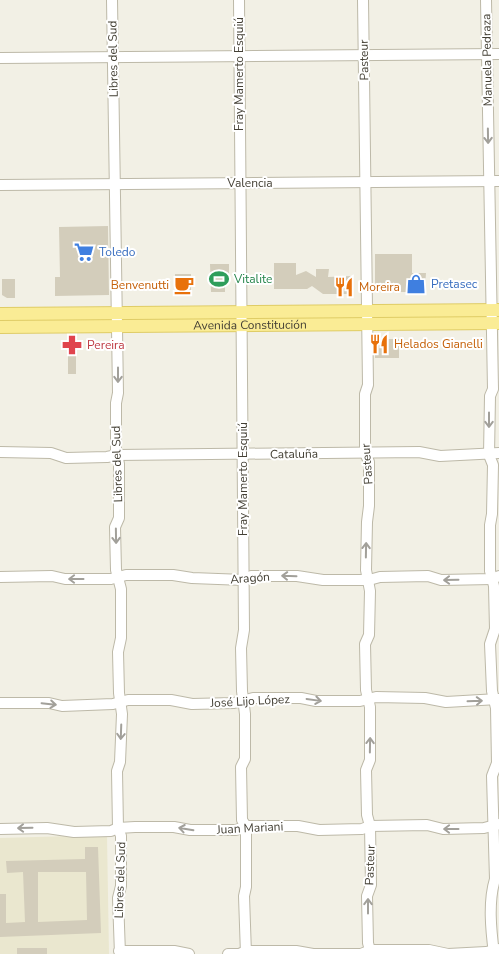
<svg xmlns="http://www.w3.org/2000/svg" width="499" height="954" viewBox="0 0 499 954" font-family="'Nunito Sans',sans-serif">
	<rect width="100%" height="100%" fill="#f2f0e5"/>
	<!-- education -->
	<path fill="#eae7cf" d="M107,835l2,119h-109v-116z"/>
	<!-- building -->
	<g fill="#d3cdbb" fill-rule="evenodd">
		<path d="M108,226l1,69 -54,1v-19h5l-1,-50z"/>
		<path d="M375,254h37v19h14l-1,14h-13v5h-34l-3,-3z"/>
		<path d="M274,263h22v12l10,-4 10,6v-8h13l-1,8 23,-1 1,16 -2,2h-27l-11,-8 -5,3h-33z"/>
		<path d="M210,264h19v10h-4v18h-14z"/>
		<rect x="175" y="274" width="16" height="17"/>
		<path d="M2,279h13v19h-8l-5,-3z"/>
		<rect x="375" y="339" width="24" height="19"/>
		<path d="M76,340v34h-8v-33z"/>
		<path d="M85,847h13l3,86 -101,4v-43h6v29l19,-1 -2,-50 -16,1 -1,-12 79,-2zM38,872h48l1,48 -49,2z"/>
		<rect x="17" y="948" width="30" height="6"/>
	</g>
	<g fill="none" stroke-linecap="round" stroke-linejoin="round">
		<defs>
			<g id="minor">
				<path d="M112,0l6,393 -2,10v46l3,15v54l-4,9 1,43 5,19v49l-3,14 1,41 3,21 -2,48 -3,9 1,57 3,8v50l-3,12 2,56"/>
				<path d="M239,0l5,630 -3,18 1,43 3,23v45l-4,8 1,53 4,6v61l-2,9 2,58"/>
				<path d="M363,0l5,385 -3,9v59l4,9v44l-2,16 -1,48 4,21 -1,44 -4,9 1,46 4,17v53l-4,10 1,45 3,11 1,59 -4,11 1,47 3,11"/>
				<path d="M486,0l7,389 -3,7 -1,59 4,10 -1,49 -2,11v46l4,15 1,43 -5,15 2,47 4,17 1,55 -5,13 3,103c-7,23 -4,51 -1,75"/>
				<path d="M0,58l499,-4"/>
				<path d="M0,185l499,-4"/>
				<path d="M0,452l51,1 15,5 41,-1 10,-2 302,-3 21,4 59,-3"/>
				<path d="M0,577l52,-1 13,3h46l15,-4h47l19,3 52,2 7,-4h46l26,4h46l11,-3 48,-1 13,4 51,-1 7,-3"/>
				<path d="M0,703h49l13,3 51,-2 15,-4h43l21,4 42,-1 19,-5h48l15,3h44l16,-4 49,1 21,4 52,-3"/>
				<path d="M0,829l47,-1 27,4 37,-1 7,-3 17,-1h39l16,3h46l10,-4h52l21,4 43,-1 8,-3 57,-1 16,4 41,-1 15,-4"/>
				<path d="M119,951h55l15,3"/>
				<path d="M228,954h11l7,-3h50l17,3h48l10,-4h58l19,4 38,-2 13,-3"/>
			</g>
			<g id="major">
				<path d="M0,314l499,-4"/>
				<path id="s1" d="M0,327l499,-4"/>
			</g>
		</defs>
		<!-- minor casing -->
		<use href="#minor" stroke="#bdb9a8" stroke-width="12"/>
		<!-- major casing -->
		<use href="#major" stroke="#dfcc66" stroke-width="14"/>
		<!-- minor -->
		<use href="#minor" stroke="#fff" stroke-width="10"/>
		<!-- major -->
		<use href="#major" stroke="#faec95" stroke-width="12"/>
	</g>
	<!-- one-way arrows -->
	<defs><path id="oneway-shaft" d="M-6 0H5M1.5-3L5.5 0L1.5 3" fill="none" stroke-width="1.6" stroke-linecap="round" stroke-linejoin="round" transform="scale(1.25)"/></defs>
	<g stroke="#a2a09a">
		<use href="#oneway-shaft" transform="translate(488 136) rotate(89)"/>
		<use href="#oneway-shaft" transform="translate(118 375) rotate(90)"/>
		<use href="#oneway-shaft" transform="translate(489 420) rotate(90)"/>
		<use href="#oneway-shaft" transform="translate(116 536) rotate(89)"/>
		<use href="#oneway-shaft" transform="translate(366 550) rotate(-89)"/>
		<use href="#oneway-shaft" transform="translate(289 576) rotate(-178)"/>
		<use href="#oneway-shaft" transform="translate(76 579) rotate(-180)"/>
		<use href="#oneway-shaft" transform="translate(451 580) rotate(179)"/>
		<use href="#oneway-shaft" transform="translate(314 700) rotate(8)"/>
		<use href="#oneway-shaft" transform="translate(475 701) rotate(-2)"/>
		<use href="#oneway-shaft" transform="translate(49 704) rotate(6)"/>
		<use href="#oneway-shaft" transform="translate(121 732) rotate(92)"/>
		<use href="#oneway-shaft" transform="translate(370 745) rotate(-89)"/>
		<use href="#oneway-shaft" transform="translate(25 828) rotate(179)"/>
		<use href="#oneway-shaft" transform="translate(186 829) rotate(-171)"/>
		<use href="#oneway-shaft" transform="translate(451 829) rotate(-180)"/>
		<use href="#oneway-shaft" transform="translate(368 906) rotate(-90)"/>
	</g>
	<!-- icons -->
	<defs>
		<symbol id="supermarket-bare" viewBox="-9 -9 18 18"><path d="M-6-5.5h2.5l.6 2H6L4.5 2H-2.5L-4.4-4H-6ZM-1.5 3.2a1.3 1.3 0 1 0 .1 0ZM3 3.2a1.3 1.3 0 1 0 .1 0Z" fill="#3f7fe0" stroke="#fff" stroke-width="2.5" paint-order="stroke"/></symbol>
		<symbol id="stadium-bare" viewBox="-9 -9 18 18"><path d="M0-5a6.5 5 0 1 0 0 10a6.5 5 0 1 0 0-10ZM-3.5-1.8h7v3.6h-7Z" fill="#2e9e5b" stroke="#fff" stroke-width="2.5" paint-order="stroke"/></symbol>
		<symbol id="shop-bare" viewBox="-9 -9 18 18"><path d="M-5-2.5h2.3a2.7 3.5 0 0 1 5.4 0H5L5.5 6h-11ZM-1.5-2.5h3a1.5 2.3 0 0 0-3 0Z" fill="#3f7fe0" stroke="#fff" stroke-width="2.5" paint-order="stroke"/></symbol>
		<symbol id="cafe-bare" viewBox="-9 -9 18 18"><path d="M-5.5-4.5H6V0H3Q3 3.5 0 3.5H-2.5Q-5.5 3.5-5.5 0ZM3-3.2v2h1.7v-2ZM-6 4.5H4V6H-6Z" fill="#e8710a" stroke="#fff" stroke-width="2.5" paint-order="stroke"/></symbol>
		<symbol id="restaurant-bare" viewBox="-9 -9 18 18"><path d="M-5-6h1v4h1v-4h1v4h1v-4h1v5L-1.5 .5V6h-2V.5L-5-1ZM5-6V6H3V1.5H1.5Q1.5-4 5-6Z" fill="#e8710a" stroke="#fff" stroke-width="2.5" paint-order="stroke"/></symbol>
		<symbol id="pharmacy-bare" viewBox="-9 -9 18 18"><path d="M-2-6h4v4h4v4h-4v4h-4v-4h-4v-4h4Z" fill="#e0444e" stroke="#fff" stroke-width="2.5" paint-order="stroke"/></symbol>
	</defs>
	<g fill-rule="evenodd">
		<use href="#supermarket-bare" x="70" y="238" width="28" height="28"/>
		<use href="#stadium-bare" x="205" y="265" width="28" height="28"/>
		<use href="#shop-bare" x="402" y="270" width="28" height="28"/>
		<use href="#cafe-bare" x="170" y="271" width="28" height="28"/>
		<use href="#restaurant-bare" x="330" y="273" width="28" height="28"/>
		<use href="#restaurant-bare" x="365" y="330" width="28" height="28"/>
		<use href="#pharmacy-bare" x="58" y="331" width="28" height="28"/>
	</g>
	<g text-anchor="middle" dominant-baseline="central" stroke-width="4" stroke-linejoin="round" paint-order="stroke">
		<!-- street labels -->
		<g font-size="12" fill="#444035" stroke="#fff">
			<text transform="translate(113 59) rotate(-91)">Libres del Sud</text>
			<text transform="translate(364 60) rotate(-91)">Pasteur</text>
			<text transform="translate(487 60) rotate(-91)">Manuela Pedraza</text>
			<text transform="translate(239 74) rotate(-90)">Fray Mamerto Esquiú</text>
			<text x="250" y="183">Valencia</text>
			<text stroke="none"><textPath href="#s1" startOffset="250">Avenida Constitución</textPath></text>
			<text transform="translate(294 454) rotate(-1)">Cataluña</text>
			<text transform="translate(117 464) rotate(-92)">Libres del Sud</text>
			<text transform="translate(367 464) rotate(-94)">Pasteur</text>
			<text transform="translate(243 479) rotate(-90)">Fray Mamerto Esquiú</text>
			<text transform="translate(250 578) rotate(-4)">Aragón</text>
			<text transform="translate(250 701) rotate(-3)">José Lijo López</text>
			<text transform="translate(250 828) rotate(-3)">Juan Mariani</text>
			<text transform="translate(370 865) rotate(-88)">Pasteur</text>
			<text transform="translate(120 880) rotate(-88)">Libres del Sud</text>
		</g>
		<!-- shop labels -->
		<g font-size="12" fill="#366cbe" stroke="#fff" text-anchor="start">
			<text x="99" y="252">Toledo</text>
			<text x="431" y="284">Pretasec</text>
		</g>
		<!-- leisure labels -->
		<g font-size="12" fill="#27864d" stroke="#fff" text-anchor="start">
			<text x="234" y="279">Vitalite</text>
		</g>
		<!-- food labels -->
		<g font-size="12" fill="#c56008" stroke="#fff" text-anchor="start">
			<text x="169" y="285" text-anchor="end">Benvenutti</text>
			<text x="359" y="287">Moreira</text>
			<text x="394" y="344">Helados Gianelli</text>
		</g>
		<!-- health labels -->
		<g font-size="12" fill="#be3a42" stroke="#fff" text-anchor="start">
			<text x="87" y="345">Pereira</text>
		</g>
	</g>
</svg>
